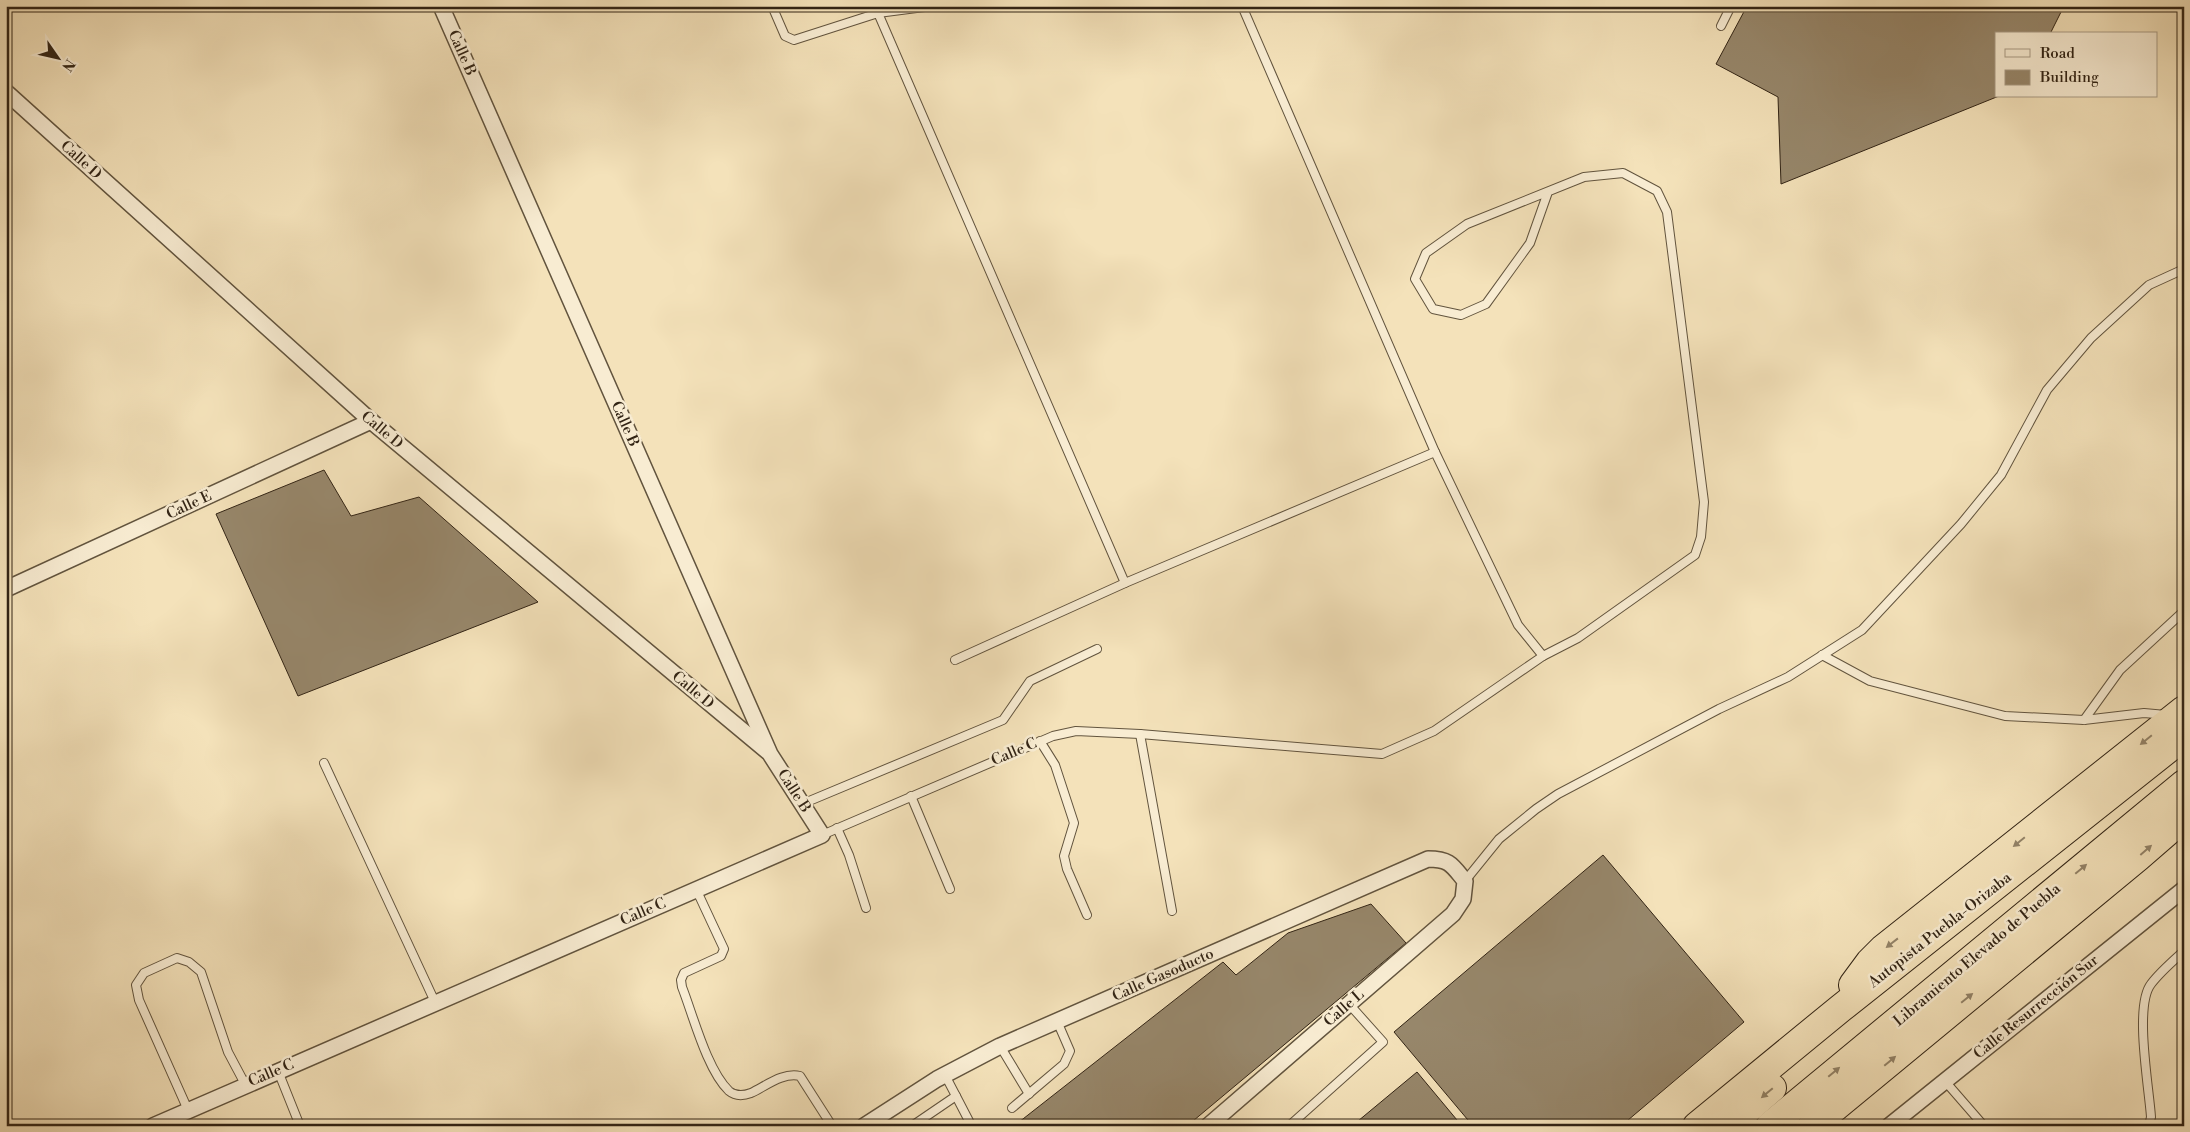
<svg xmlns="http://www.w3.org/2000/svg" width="2190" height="1132" viewBox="0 0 2190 1132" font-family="'Libre Bodoni',serif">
	<rect width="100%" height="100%" fill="#f4e2ba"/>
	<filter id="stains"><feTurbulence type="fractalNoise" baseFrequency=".004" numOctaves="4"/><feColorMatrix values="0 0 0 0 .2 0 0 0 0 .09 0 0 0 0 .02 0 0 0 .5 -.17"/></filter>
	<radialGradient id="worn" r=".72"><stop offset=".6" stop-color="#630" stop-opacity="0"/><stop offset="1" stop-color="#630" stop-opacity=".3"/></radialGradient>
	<!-- building -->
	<g fill="#97876b" stroke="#322415">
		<path d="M1747,6h317l-14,28h-54v62h3l-218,88 -3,-87 -62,-33z"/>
		<path d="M324,470l27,46 68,-19 119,105 -240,94 -82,-182z"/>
		<path d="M1603,855l141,167 -123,104h-148l-79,-94z"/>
		<path d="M1371,904l35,39 -219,183h-173l209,-164 13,13 52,-42z"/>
		<path d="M1417,1072l45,54h-110z"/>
	</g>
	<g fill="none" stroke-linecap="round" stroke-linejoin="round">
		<defs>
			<g id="service">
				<path d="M772,6l13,30 9,4 84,-27 247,570"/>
				<path d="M876,6l2,7 54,-7"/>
				<path d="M1242,6l193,446 83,173 25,31 35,-18 117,-83 6,-18 3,-35 -37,-290 -10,-21 -34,-18 -39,4 -117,47 -41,29 -11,26 18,30 28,6 25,-11 44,-61 18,-51"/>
				<path d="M1721,26l10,-20"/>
				<path d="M1822,655l48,26 135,35 79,4 60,-7 22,2"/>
				<path d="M955,660l170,-77 310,-131"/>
				<path d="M2084,720l36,-50 64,-59"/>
				<path d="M1140,734l32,177"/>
				<path d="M1040,741l15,24 19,58 -10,33 3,13 20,46"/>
				<path d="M324,763l111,239"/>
				<path d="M911,796l39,93"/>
				<path d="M802,804l201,-84 27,-39 67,-32"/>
				<path d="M837,828l12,27 17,53"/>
				<path d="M822,835l231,-99 23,-5 64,3 242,20 52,-23 109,-75"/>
				<path d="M1465,881l34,-42 37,-30 22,-15 161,-85 69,-32 74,-47 99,-106 40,-49 46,-85 44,-52 58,-53 35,-16"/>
				<path d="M696,889l28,60 -3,7 -37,17 -3,7 1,7c11,28 25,83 47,104 6,5 14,5 22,2 15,-7 32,-21 49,-17l32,50"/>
				<path d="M1000,1046l29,48"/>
				<path d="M278,1071l22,55"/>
				<path d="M1944,1080l40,46"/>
				<path d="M956,1096l13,25 -2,5"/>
				<path d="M1012,1108l52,-44 6,-13 -13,-30"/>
				<path d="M188,1110l-49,-110 -3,-15 8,-12 33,-15 12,4 12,10 27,80 17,32"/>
				<path d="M912,1126l44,-30 -11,-21"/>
				<path d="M1289,1126l94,-84 -34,-38"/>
				<path d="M2149,1126l2,-9c-2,-30 -17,-111 0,-133 9,-12 22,-23 33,-33"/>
			</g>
			<g id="minor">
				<path d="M6,92l365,329 396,330"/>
				<path d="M6,589l365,-168"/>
				<path d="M153,1126l669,-291 -52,-81 -329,-748"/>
				<path d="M864,1126l73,-47 63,-33 428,-187c22,0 24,6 37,22l-2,18 -10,15 -245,212"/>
				<path d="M1889,1126l295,-237"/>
			</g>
			<g id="motorway">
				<path d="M1853,985l17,-23 13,-13 301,-239"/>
				<path d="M1697,1126l144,-118 343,-272"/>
				<path d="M1728,1126l44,-38"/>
				<path d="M1770,1126l414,-342"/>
				<path d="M1812,1126l326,-269 46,-40"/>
			</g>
		</defs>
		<!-- service casing -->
		<use href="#service" stroke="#62543e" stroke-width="10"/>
		<!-- minor casing -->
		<use href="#minor" stroke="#62543e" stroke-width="18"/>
		<!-- motorway casing -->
		<use href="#motorway" stroke="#322415" stroke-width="30"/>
		<!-- service -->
		<use href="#service" stroke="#f8ecd2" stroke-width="8"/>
		<!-- minor -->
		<use href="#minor" stroke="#f8ecd2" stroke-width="15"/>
		<!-- motorway -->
		<use href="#motorway" stroke="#f4e2ba" stroke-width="28"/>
	</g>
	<!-- one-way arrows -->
	<defs><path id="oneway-solid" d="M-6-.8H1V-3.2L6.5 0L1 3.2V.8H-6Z" transform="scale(1.25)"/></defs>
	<g fill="#938368">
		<use href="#oneway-solid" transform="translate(2146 740) rotate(141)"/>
		<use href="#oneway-solid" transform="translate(2019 842) rotate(141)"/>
		<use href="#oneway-solid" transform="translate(2146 850) rotate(-41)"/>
		<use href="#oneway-solid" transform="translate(2081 869) rotate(-40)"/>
		<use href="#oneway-solid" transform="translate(1892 943) rotate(142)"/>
		<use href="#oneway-solid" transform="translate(1967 998) rotate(-39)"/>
		<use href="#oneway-solid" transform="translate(1890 1061) rotate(-40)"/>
		<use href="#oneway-solid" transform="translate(1834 1072) rotate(-40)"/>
		<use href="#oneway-solid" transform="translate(1767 1093) rotate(140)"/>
	</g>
	<g text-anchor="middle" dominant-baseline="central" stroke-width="5" stroke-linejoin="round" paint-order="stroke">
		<!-- street labels -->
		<g font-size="15" fill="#322415" stroke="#f8ecd2">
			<text transform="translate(462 53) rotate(66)">Calle B</text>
			<text transform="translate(81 160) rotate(42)">Calle D</text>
			<text transform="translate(625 424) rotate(66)">Calle B</text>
			<text transform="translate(382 430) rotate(40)">Calle D</text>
			<text transform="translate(189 505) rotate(-25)">Calle E</text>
			<text transform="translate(693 690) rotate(40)">Calle D</text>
			<text transform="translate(1014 752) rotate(-23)">Calle C</text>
			<text transform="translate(794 791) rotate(57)">Calle B</text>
			<text transform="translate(643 912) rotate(-23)">Calle C</text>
			<text transform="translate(1940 930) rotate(-38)">Autopista Puebla-Orizaba</text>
			<text transform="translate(1977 955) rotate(-40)">Libramiento Elevado de Puebla</text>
			<text transform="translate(1163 975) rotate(-24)">Calle Gasoducto</text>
			<text transform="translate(2036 1007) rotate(-39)">Calle Resurrección Sur</text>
			<text transform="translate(1344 1008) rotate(-41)">Calle L</text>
			<text transform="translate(271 1073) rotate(-23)">Calle C</text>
		</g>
	</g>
	<!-- margin -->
	<rect width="2190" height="1132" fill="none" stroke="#f4e2ba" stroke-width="25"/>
	<rect x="8" y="8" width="2175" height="1117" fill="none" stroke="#322415" stroke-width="2.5"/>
	<rect x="12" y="12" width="2165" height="1107" fill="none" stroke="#322415"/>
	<!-- legend -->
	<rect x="1995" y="32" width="162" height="65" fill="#f8ecd2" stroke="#a99c86"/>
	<rect x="2005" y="49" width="25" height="8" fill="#f8ecd2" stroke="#a99c86"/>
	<text x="2040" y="58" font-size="15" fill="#322415">Road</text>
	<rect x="2005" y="70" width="25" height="15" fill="#97876b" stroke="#a99c86"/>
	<text x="2040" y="82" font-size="15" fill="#322415">Building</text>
	<!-- north arrow -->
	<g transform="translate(58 58) rotate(124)" stroke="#f8ecd2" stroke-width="4" paint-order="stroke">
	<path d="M0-4L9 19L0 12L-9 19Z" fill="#322415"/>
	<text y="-8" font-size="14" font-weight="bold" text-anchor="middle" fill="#322415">N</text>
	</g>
	<rect width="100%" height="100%" filter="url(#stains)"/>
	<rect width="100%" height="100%" fill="url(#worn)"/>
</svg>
